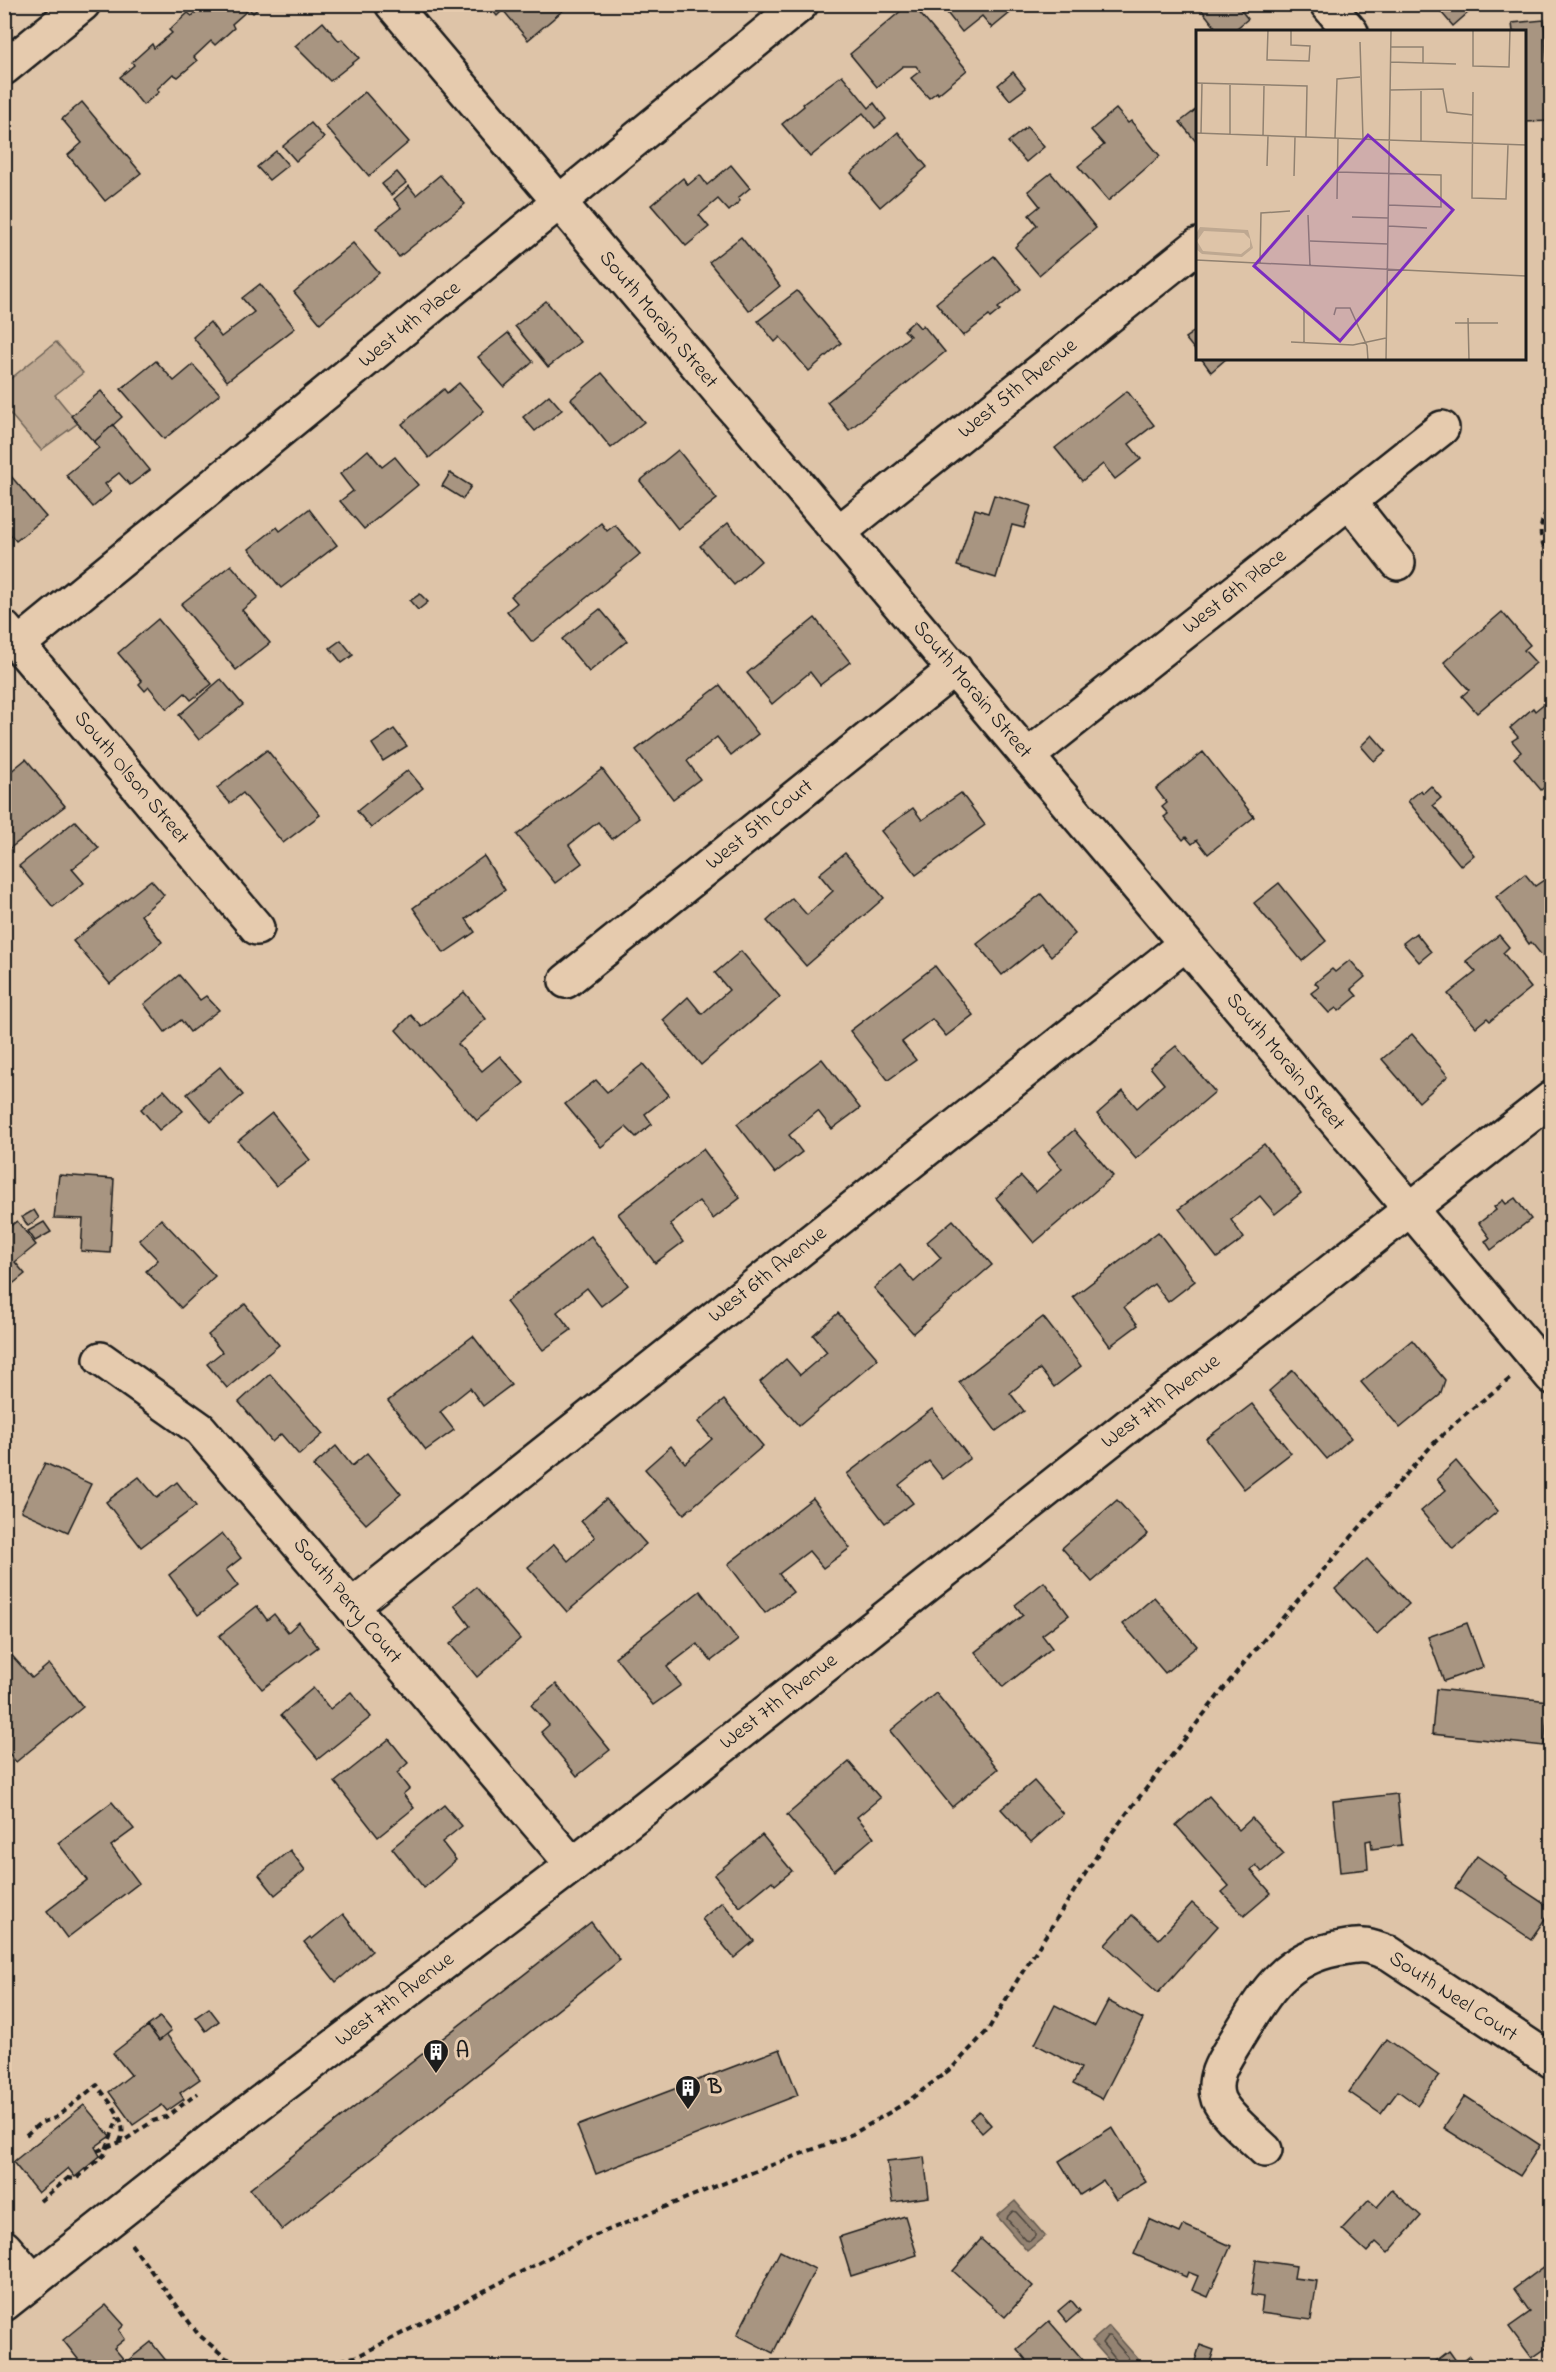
<svg xmlns="http://www.w3.org/2000/svg" width="1556" height="2372" viewBox="0 0 1556 2372" font-family="'Indie Flower',sans-serif">
	<rect width="100%" height="100%" fill="#dec4a8"/>
	<filter id="ink" filterUnits="userSpaceOnUse"><feTurbulence type="fractalNoise" baseFrequency=".0167" numOctaves="2"/><feDisplacementMap in="SourceGraphic" scale="12" xChannelSelector="R" yChannelSelector="G"/><feConvolveMatrix kernelMatrix="1 2 1 2 8 2 1 2 1" color-interpolation-filters="sRGB"/></filter>
	<g filter="url(#ink)">
		<!-- green -->
		<path fill="#bea891" stroke="#6d6256" stroke-width="1.5" d="M56,342l27,31 -28,22 23,28 -37,27 -36,-42 -1,-24z"/>
		<!-- water -->
		<g fill="#948372" stroke="#645a50" stroke-width="1.5">
			<path d="M1015,2201l30,35 -18,15 -30,-35z"/>
			<path d="M1109,2326l29,33 -9,8h-14l-23,-26z"/>
		</g>
		<g fill="none" stroke-linecap="round" stroke-linejoin="round">
			<!-- shore -->
			<g stroke="#4c453e" stroke-width="1.5">
				<path d="M1013,2211l3,1 19,21v3l-5,5 -4,-1 -19,-21 1,-3z"/>
				<path d="M1120,2368l-2,-6 -16,-19 5,-7h3l18,21 -3,11"/>
			</g>
		</g>
		<!-- building -->
		<g fill="#a89581" stroke="#1c1c1c" stroke-width="1.5">
			<path d="M205,4h58l-10,9 -4,-4 -17,15 2,4 -19,17 -4,-4 -17,16 3,4 -19,16 -5,-3 -16,15 2,3 -16,13 -23,-28 14,-12 -2,-3 20,-18 2,4 18,-15 -3,-3 19,-17 4,3z"/>
			<path d="M487,4h80l1,2 -40,34 -25,-30 -6,6z"/>
			<path d="M909,4h3l55,66 -29,24 -1,-2 -8,6 -18,-20 9,-7 -4,-5h-13l-26,21 -27,-33z"/>
			<path d="M940,4h81l-29,24 -10,-12 -20,16z"/>
			<path d="M1197,4h39l12,15 -16,13h-13z"/>
			<path d="M1434,4h44l-25,22z"/>
			<path d="M1544,20l7,101 -27,1v-90h-11l-1,-9z"/>
			<path d="M323,22l16,19 3,-2 17,19 -29,23 -35,-35z"/>
			<path d="M1013,72l13,16 -16,12 -12,-15z"/>
			<path d="M842,75l27,33 5,-5 12,16 -11,9 -12,-15 -53,44 -28,-33 22,-18 -1,-2z"/>
			<path d="M365,92l44,50 -40,34 -44,-50z"/>
			<path d="M82,102l59,71 -36,28 -37,-46 14,-12 -20,-24z"/>
			<path d="M1198,108v36l-18,-22z"/>
			<path d="M1116,109l12,14 3,-2 29,35 -52,45 -30,-35 26,-21 -13,-15z"/>
			<path d="M311,123l13,15 -28,23 -13,-15z"/>
			<path d="M1027,127l17,20 -18,15 -18,-20z"/>
			<path d="M898,132l29,35 -47,40 -29,-34z"/>
			<path d="M276,151l12,14 -19,15 -12,-13z"/>
			<path d="M731,165l19,23 -12,10 2,3 -11,10 -11,-12 -19,16 10,12 -23,19 -35,-41 32,-27 5,7 12,-10 7,10z"/>
			<path d="M397,172l9,11 -15,12 -9,-11z"/>
			<path d="M1051,173l45,55 -57,47 -24,-28 22,-22 -8,-10 11,-9 -12,-15z"/>
			<path d="M440,175l25,29 -66,53 -23,-29 25,-20 -7,-9 15,-13 7,9z"/>
			<path d="M741,237l39,49 -31,25 -40,-49z"/>
			<path d="M353,243l26,30 -59,50 -26,-31z"/>
			<path d="M994,256l27,33 -23,19 2,2 -10,8 -1,-2 -26,20 -27,-33z"/>
			<path d="M260,284l35,44 -68,53 -34,-44 17,-15 11,15 33,-25 -12,-14z"/>
			<path d="M797,291l44,52 -32,28 -29,-34 -5,5 -17,-21z"/>
			<path d="M546,301l34,41 -32,25 -33,-41z"/>
			<path d="M914,321l6,7 3,-3 22,27 -96,78 -22,-28 83,-66 -6,-6z"/>
			<path d="M1198,329v25l-13,-16z"/>
			<path d="M508,333l25,29 -29,25 -26,-30z"/>
			<path d="M1201,358h26l-16,14z"/>
			<path d="M156,361l18,20 19,-16 27,29 -56,45 -43,-50z"/>
			<path d="M602,373l42,49 -33,26 -40,-49z"/>
			<path d="M459,383l25,28 -55,47 -27,-34 42,-35 3,4z"/>
			<path d="M101,391l21,26 -28,25 -23,-26z"/>
			<path d="M1127,391l27,34 -25,19 12,15 -26,20 -12,-15 -21,17 -27,-33z"/>
			<path d="M549,395l13,15 -27,21 -12,-14z"/>
			<path d="M113,425l37,45 -20,15 -11,-12 -14,11 6,8 -18,15 -27,-32 33,-27 -5,-6z"/>
			<path d="M368,450l14,17 13,-10 23,28 -54,44 -24,-28 13,-10 -13,-17z"/>
			<path d="M678,450l39,49 -39,30 -38,-48z"/>
			<path d="M4,468l42,49 -30,24 -12,-14z"/>
			<path d="M450,473l21,13 -8,13 -21,-13z"/>
			<path d="M994,495l37,11 -7,22 -12,-3 -16,53 -39,-12 18,-57 13,4z"/>
			<path d="M309,509l28,36 -56,43 -32,-39 28,-22 3,4z"/>
			<path d="M601,523l6,8 8,-6 25,29 -108,88 -25,-31 10,-8 -6,-7z"/>
			<path d="M728,523l33,38 -27,24 -34,-39z"/>
			<path d="M231,565l27,32 -16,13 28,33 -34,27 -55,-66z"/>
			<path d="M420,594l8,8 -10,8 -8,-9z"/>
			<path d="M600,609l27,32 -38,31 -27,-33z"/>
			<path d="M1502,612l28,33 -6,5 12,13 -59,50 -15,-17 7,-6 -25,-28z"/>
			<path d="M815,618l35,44 -30,23 -10,-13 -38,32 -25,-31z"/>
			<path d="M158,619l54,65 -21,16 -6,-7 -18,16 -18,-22 -4,4 -6,-7 3,-3 -24,-28z"/>
			<path d="M341,640l12,15 -11,8 -12,-15z"/>
			<path d="M221,679l22,26 -44,35 -20,-25z"/>
			<path d="M720,685l38,49 -27,21 -14,-18 -30,24 13,18 -27,20 -37,-49z"/>
			<path d="M1552,697v84l-11,9 -27,-32 7,-6 -9,-11 6,-4 -8,-9 23,-20 2,3z"/>
			<path d="M394,729l13,17 -24,15 -11,-17z"/>
			<path d="M1372,735l14,16 -12,10 -13,-15z"/>
			<path d="M267,750l53,65 -37,28 -40,-50 -13,10 -13,-15z"/>
			<path d="M1203,752l51,65 -46,37 -11,-14 -5,4 -6,-7 -3,3 -19,-23 4,-3 -6,-7 5,-4 -11,-14z"/>
			<path d="M26,759l39,47 -60,46 -1,-75z"/>
			<path d="M602,769l37,49 -27,21 -14,-17 -29,23 13,18 -27,20 -38,-48z"/>
			<path d="M408,770l15,18 -52,40 -14,-17z"/>
			<path d="M1431,786l10,12 -8,7 41,50 -13,11 -53,-65 13,-11 2,3z"/>
			<path d="M961,793l24,32 -69,50 -35,-44 32,-23 9,12z"/>
			<path d="M75,821l24,27 -27,21 12,14 -31,24 -34,-41z"/>
			<path d="M845,853l39,45 -78,68 -39,-45 25,-23 15,17 26,-24 -14,-17z"/>
			<path d="M484,856l21,34 -39,29 9,13 -31,21 -31,-45z"/>
			<path d="M1525,874l10,12 9,-6 8,9v79l-21,-26 -2,2 -33,-47z"/>
			<path d="M151,880l13,15 -23,20 21,27 -52,42 -37,-43z"/>
			<path d="M1279,883l47,58 -24,20 -48,-58z"/>
			<path d="M1041,894l34,40 -24,22 -10,-12 -39,31 -25,-31z"/>
			<path d="M1416,933l15,19 -12,10 -16,-19z"/>
			<path d="M1499,935l10,12 -6,6 28,35 -41,33 -3,-3 -11,9 -28,-33 28,-22 -10,-11z"/>
			<path d="M741,951l39,46 -79,68 -38,-45 25,-23 14,17 27,-24 -14,-17z"/>
			<path d="M1350,960l15,17 -14,12 6,7 -18,15 -3,-3 -7,5 -18,-20 8,-6 -4,-4 17,-14 3,3z"/>
			<path d="M935,966l38,49 -27,21 -14,-17 -30,23 14,18 -28,20 -38,-49z"/>
			<path d="M179,975l21,25 6,-4 13,14 -29,22 -9,-12 -16,12 -21,-28z"/>
			<path d="M464,992l22,27 -28,25 24,27 18,-15 24,27 -47,38 -81,-91 15,-15 11,12z"/>
			<path d="M1412,1034l36,42 -29,26 -37,-43z"/>
			<path d="M1176,1046l39,46 -79,67 -39,-45 26,-23 14,17 27,-24 -14,-17z"/>
			<path d="M822,1059l38,49 -28,21 -14,-18 -29,24 13,17 -27,21 -38,-49z"/>
			<path d="M643,1064l26,31 -24,19 7,10 -16,13 -10,-10 -25,20 -36,-43 31,-24 11,12z"/>
			<path d="M220,1067l23,28 -32,27 -24,-28z"/>
			<path d="M164,1090l19,21 -24,19 -18,-21z"/>
			<path d="M272,1113l38,47 -34,26 -38,-45z"/>
			<path d="M1074,1130l39,46 -79,67 -38,-45 25,-22 15,16 26,-23 -14,-17z"/>
			<path d="M1264,1144l37,49 -26,21 -15,-18 -29,24 13,18 -27,20 -38,-49z"/>
			<path d="M703,1149l37,49 -27,21 -14,-18 -29,23 13,18 -28,21 -37,-49z"/>
			<path d="M59,1175l55,4 -4,74 -29,-2 2,-32 -29,-1z"/>
			<path d="M1515,1198l16,21 -40,31 -6,-9 5,-3 -11,-15 17,-13 -2,-3 9,-7 3,4z"/>
			<path d="M34,1210l5,8 -11,8 -6,-9z"/>
			<path d="M161,1219l54,57 -34,32 -35,-37 12,-11 -19,-20z"/>
			<path d="M953,1220l39,45 -79,68 -39,-45 26,-23 14,17 27,-24 -14,-16z"/>
			<path d="M17,1221l19,24 -21,17 10,12 -21,17v-60z"/>
			<path d="M44,1222l7,10 -16,9 -7,-10z"/>
			<path d="M1158,1232l37,49 -27,21 -14,-18 -30,23 14,18 -28,21 -37,-49z"/>
			<path d="M591,1236l37,49 -27,21 -14,-18 -30,24 14,18 -28,20 -37,-48z"/>
			<path d="M245,1304l34,41 -52,43 -20,-24 15,-12 -14,-17z"/>
			<path d="M838,1313l40,46 -79,67 -39,-44 26,-23 14,16 27,-23 -14,-17z"/>
			<path d="M1043,1317l38,49 -27,21 -14,-18 -30,24 14,18 -28,20 -37,-49z"/>
			<path d="M473,1336l38,49 -28,21 -13,-18 -30,24 14,18 -28,20 -38,-49z"/>
			<path d="M1412,1340l33,40 -5,15 -40,33 -39,-46z"/>
			<path d="M1293,1370l58,68 -24,21 -58,-68z"/>
			<path d="M270,1374l53,60 -24,21 -18,-21 -9,8 -33,-40z"/>
			<path d="M724,1400l39,46 -79,68 -39,-45 26,-23 14,17 27,-24 -14,-17z"/>
			<path d="M1252,1404l39,49 -47,36 -38,-50z"/>
			<path d="M932,1409l38,49 -27,21 -14,-18 -30,24 14,18 -28,20 -38,-49z"/>
			<path d="M336,1446l16,20 15,-13 34,41 -35,30 -53,-58z"/>
			<path d="M1456,1461l42,50 -45,38 -32,-38 25,-21 -9,-11z"/>
			<path d="M45,1463l46,21 -23,48 -47,-21z"/>
			<path d="M139,1477l18,21 20,-16 19,24 -55,41 -35,-45z"/>
			<path d="M813,1498l37,50 -27,20 -14,-17 -30,23 14,18 -28,21 -37,-49z"/>
			<path d="M606,1499l40,45 -79,68 -39,-45 26,-23 14,17 27,-24 -14,-16z"/>
			<path d="M1117,1500l31,34 -56,48 -30,-34z"/>
			<path d="M222,1533l19,25 -15,12 12,16 -40,29 -29,-40z"/>
			<path d="M1367,1559l42,45 -32,30 -42,-45z"/>
			<path d="M1044,1582l25,33 -27,20 10,13 -49,39 -28,-35 48,-37 -8,-10z"/>
			<path d="M476,1587l44,52 -43,38 -27,-33 20,-18 -16,-21z"/>
			<path d="M700,1591l38,49 -27,21 -14,-17 -30,23 14,18 -28,20 -38,-48z"/>
			<path d="M1154,1597l43,49 -32,27 -42,-49z"/>
			<path d="M257,1606l10,14 7,-6 14,18 11,-10 19,25 -56,42 -43,-53z"/>
			<path d="M1467,1623l16,44 -39,14 -16,-44z"/>
			<path d="M6,1649l26,29 17,-14 34,43 -67,55 -12,-15v-97z"/>
			<path d="M556,1684l54,66 -33,26 -36,-44 8,-7 -18,-20z"/>
			<path d="M313,1688l17,21 21,-17 20,25 -53,42 -37,-44z"/>
			<path d="M1436,1689l113,12 -5,45 -112,-12z"/>
			<path d="M936,1693l62,76 -46,38 -62,-76z"/>
			<path d="M389,1739l19,24 -11,10 12,16 -6,5 11,14 -36,29 -43,-55z"/>
			<path d="M849,1762l31,36 -23,19 17,20 -40,34 -47,-56z"/>
			<path d="M1034,1781l29,33 -32,28 -30,-33z"/>
			<path d="M1397,1794l5,51 -30,4 -1,-9 -5,1 2,28 -28,3 -7,-71z"/>
			<path d="M1209,1796l30,34 13,-12 32,36 -22,18 -6,-7 -5,5 20,23 -27,23 -22,-24 7,-6 -53,-61z"/>
			<path d="M112,1802l22,27 -23,17 28,37 -72,55 -20,-27 40,-31 -29,-37z"/>
			<path d="M444,1805l18,21 -20,16 14,18 -32,28 -32,-40z"/>
			<path d="M762,1835l30,36 -17,14 -3,-4 -32,26 -26,-32z"/>
			<path d="M290,1850l15,20 -30,25 -16,-20z"/>
			<path d="M1477,1856l29,20 -1,2 47,31 -21,30 -76,-51z"/>
			<path d="M722,1902l32,39 -20,17 -32,-39z"/>
			<path d="M1192,1903l26,23 -60,67 -53,-48 27,-30 27,24z"/>
			<path d="M343,1914l29,37 -36,31 -32,-40 6,-5 2,2z"/>
			<path d="M591,1922l29,38 -338,270 -32,-41z"/>
			<path d="M1108,2001l35,18 -41,80 -29,-15 8,-16 -46,-24 20,-39 40,21z"/>
			<path d="M209,2008l10,13 -13,10 -10,-14z"/>
			<path d="M160,2017l11,14 -12,10 -11,-15z"/>
			<path d="M148,2026l11,15 8,-6 33,44 -20,14 4,6 -17,12 -5,-6 -29,20 -24,-33 22,-17 -18,-22z"/>
			<path d="M1387,2039l52,37 -22,29 -19,-14 -17,23 -32,-22z"/>
			<path d="M780,2049l18,46 -202,79 -19,-48z"/>
			<path d="M1465,2096l75,49 -20,31 -76,-48z"/>
			<path d="M84,2105l26,31 -15,11 5,9 -25,21 -7,-9 -30,25 -25,-31z"/>
			<path d="M979,2111l12,14 -9,8 -12,-14z"/>
			<path d="M1112,2127l34,55 -30,18 -13,-20 -23,15 -21,-34z"/>
			<path d="M924,2157l5,40 -36,5 -6,-41z"/>
			<path d="M1392,2190l29,26 -33,37 -12,-11 -9,10 -25,-23 27,-29 8,7z"/>
			<path d="M905,2216l12,39 -66,21 -12,-39z"/>
			<path d="M1149,2219l31,14 4,-8 47,21 -23,51 -16,-7 6,-14 -10,-4 -2,5 -52,-23z"/>
			<path d="M981,2239l52,47 -28,31 -52,-46z"/>
			<path d="M780,2251l35,18 -42,84 -36,-18z"/>
			<path d="M1256,2260l40,6 -2,12 23,3 -6,39 -50,-7 2,-16 -12,-2z"/>
			<path d="M1545,2266l7,8v70l-20,14 -23,-31 21,-15 -16,-23z"/>
			<path d="M1071,2300l9,11 -13,11 -9,-11z"/>
			<path d="M106,2305l18,20 -5,5 6,9 -11,9 12,14 25,-20 21,26h-87l-22,-28z"/>
			<path d="M1049,2321l41,47h-57l-16,-19z"/>
			<path d="M1200,2345l14,5 -5,15 -14,-4z"/>
			<path d="M1449,2351l10,14 11,-9 9,12h-52z"/>
		</g>
		<g fill="none" stroke-linecap="round" stroke-linejoin="round">
			<defs>
				<g id="minor">
					<path d="M392,4l1160,1373"/>
					<path d="M1327,4l24,28"/>
					<path d="M4,68l79,-64"/>
					<path d="M1349,501l49,62"/>
					<path d="M838,533l360,-288"/>
					<path d="M4,628l253,300"/>
					<path d="M18,645l783,-641"/>
					<path d="M1028,756l414,-328"/>
					<path d="M566,981l389,-312"/>
					<path d="M101,1359l99,70 373,436"/>
					<path d="M352,1606l833,-662"/>
					<path d="M1265,2150c-13,-13 -40,-34 -47,-51 -8,-23 9,-43 20,-62 26,-42 45,-78 98,-88 8,-1 19,-4 27,-3 9,0 18,5 26,7l163,108"/>
					<path d="M4,2247l30,34"/>
					<path d="M4,2304l215,-170 354,-269 560,-443 95,-70 324,-254"/>
				</g>
			</defs>
			<!-- minor casing -->
			<use href="#minor" stroke="#1c1c1c" stroke-width="38"/>
			<!-- path -->
			<g stroke="#1c1c1c" stroke-width="4" stroke-dasharray="6 4.5" stroke-linecap="butt">
				<path d="M1552,502c-14,21 -16,37 0,57"/>
				<path d="M26,2135l14,-12 15,-5 42,-33c11,16 33,37 23,56"/>
				<path d="M97,2151l28,-11 28,-19 13,-4 32,-24"/>
				<path d="M67,2178l9,1 28,-24 14,-38"/>
				<path d="M40,2201l33,-27"/>
				<path d="M131,2244l67,90 28,24 26,10"/>
				<path d="M310,2368l48,-12 221,-114 130,-53 144,-55 54,-32 46,-35 35,-37 30,-51 92,-144 129,-166 138,-162 57,-64 29,-27 48,-38"/>
			</g>
			<!-- minor -->
			<use href="#minor" stroke="#e6cbae" stroke-width="33"/>
		</g>
	</g>
	<!-- icons -->
	<defs>
		<symbol id="building-pin" viewBox="-11 -11 22 30"><path d="M0 17L-7.5 6A9.5 9.5 0 1 1 7.5 6Z" fill="#1c1c1c" stroke="#e6cbae"/><path d="M-4-6H4V6H1V3H-1V6H-4ZM-2.5-4.3h1.7v1.8h-1.7ZM.8-4.3h1.7v1.8H.8ZM-2.5-1h1.7V.8h-1.7ZM.8-1h1.7V.8H.8Z" fill="#fff"/></symbol>
	</defs>
	<g fill-rule="evenodd">
		<use href="#building-pin" x="421" y="2037" width="30" height="40"/>
		<use href="#building-pin" x="673" y="2073" width="30" height="40"/>
	</g>
	<g text-anchor="middle" dominant-baseline="central" stroke-width="6" stroke-linejoin="round" paint-order="stroke">
		<!-- street labels -->
		<g font-size="21" fill="#1c1c1c" stroke="#e6cbae">
			<text transform="translate(658 320) rotate(50)">South Morain Street</text>
			<text transform="translate(410 325) rotate(-39)">West 4th Place</text>
			<text transform="translate(1018 389) rotate(-39)">West 5th Avenue</text>
			<text transform="translate(1235 592) rotate(-38)">West 6th Place</text>
			<text transform="translate(972 690) rotate(50)">South Morain Street</text>
			<text transform="translate(131 778) rotate(50)">South Olson Street</text>
			<text transform="translate(760 825) rotate(-39)">West 5th Court</text>
			<text transform="translate(1285 1062) rotate(50)">South Morain Street</text>
			<text transform="translate(768 1275) rotate(-38)">West 6th Avenue</text>
			<text transform="translate(1161 1402) rotate(-37)">West 7th Avenue</text>
			<text transform="translate(347 1601) rotate(50)">South Perry Court</text>
			<text transform="translate(779 1702) rotate(-38)">West 7th Avenue</text>
			<text transform="translate(1453 1997) rotate(33)">South Neel Court</text>
			<text transform="translate(395 2000) rotate(-37)">West 7th Avenue</text>
		</g>
		<!-- poi labels -->
		<g font-size="21" font-weight="bold" fill="#1c1c1c" stroke="#e6cbae" text-anchor="start">
			<text x="456" y="2052">A</text>
			<text x="708" y="2088">B</text>
		</g>
	</g>
	<!-- overview -->
	<g transform="translate(1196 30)">
		<rect width="330" height="330" fill="#dec4a8"/>
		<path d="M4,197l48,3 5,18 -11,9 -40,-3 -6,-5v-15zM8,201l40,2 6,6v8l-9,7 -38,-3 -6,-10z" fill="#bea891" fill-rule="evenodd"/>
		<path fill="none" stroke="#908170" stroke-width="1.5" d="M72,0l-1,30 42,1 1,-15 -19,-1v-15M277,0v36l36,1 1,-37M164,12l3,97M195,17h32v16M194,32l66,2M0,53l111,3 -1,51M194,60l53,-1 4,23 26,3M277,62l-1,106 34,1 2,-54M0,103l330,12M5,103l1,-50M34,104v-49M67,106l1,-50M139,108l2,-59 23,-2M225,111v-50M71,136l1,-30M142,142l103,3v32l-53,-2M98,146l1,-39M141,169l1,-61M112,185l2,51M156,187l36,1M192,196l39,2M114,211l78,3M0,230l330,16M64,233l1,-50 29,-2M138,285l2,-7h14l17,38 1,14M272,288l1,42M259,293h43M95,312l62,3 33,-7M108,313v-33M190,330l5,-330"/>
		<path fill="#7b2cbf" fill-opacity="0.15" stroke="#7b2cbf" stroke-width="3" d="M172,105l85,75 -113,131 -86,-75z"/>
		<rect width="330" height="330" fill="none" stroke="#1c1c1c" stroke-width="3"/>
	</g>
	<!-- margin -->
	<rect width="1556" height="2372" fill="none" stroke="#e6cbae" stroke-width="24"/>
	<rect x="12" y="12" width="1532" height="2348" fill="none" stroke="#1c1c1c" stroke-width="2" filter="url(#ink)"/>
</svg>
